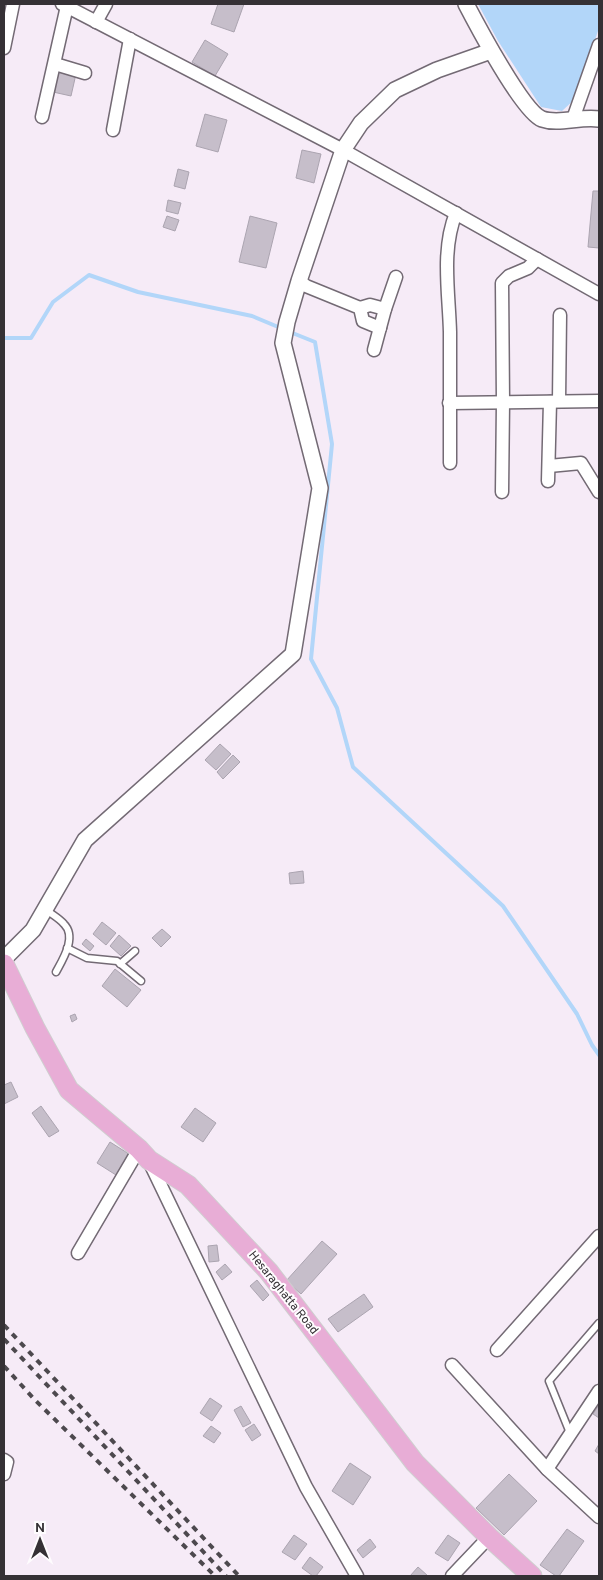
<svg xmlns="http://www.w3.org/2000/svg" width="603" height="1580" viewBox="0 0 603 1580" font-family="Overpass,sans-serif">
	<rect width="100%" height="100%" fill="#f6ebf7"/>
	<!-- water -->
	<path fill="#b2d6f9" d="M478,4h121v24l-24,71 -13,12 -21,-4 -43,-66z"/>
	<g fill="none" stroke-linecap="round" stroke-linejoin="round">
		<!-- stream -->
		<g stroke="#b2d6f9" stroke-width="4">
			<path d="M290,332l25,10 17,102 -21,215 26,49 16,59 150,139 74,108 15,31 7,10"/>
			<path d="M4,338h27l22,-36 36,-27 49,17 114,24 31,13"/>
		</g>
	</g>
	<!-- building -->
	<g fill="#c6beca" stroke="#aba4b0">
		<path d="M218,4h26l-10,28 -23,-8z"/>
		<path d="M205,40l23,14 -13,22 -23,-14z"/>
		<path d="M58,70l18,4 -5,22 -18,-4z"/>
		<path d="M205,114l22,6 -9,32 -22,-6z"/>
		<path d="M302,150l19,4 -7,29 -18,-5z"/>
		<path d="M178,169l11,3 -4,17 -11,-3z"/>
		<path d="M593,191h6v57l-11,-1z"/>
		<path d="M168,200l13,3 -3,11 -12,-3z"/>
		<path d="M167,216l12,4 -4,11 -12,-4z"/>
		<path d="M250,216l27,7 -11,45 -27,-6z"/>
		<path d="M220,744l11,10 -15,16 -11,-10z"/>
		<path d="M233,755l7,7 -17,17 -6,-7z"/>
		<path d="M303,871l1,12 -14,1 -1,-11z"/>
		<path d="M102,922l14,11 -10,12 -13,-11z"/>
		<path d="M162,929l9,8 -10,10 -9,-9z"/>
		<path d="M119,935l12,11 -10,10 -11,-10z"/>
		<path d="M86,939l8,7 -4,5 -8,-7z"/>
		<path d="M115,969l26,21 -14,17 -25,-21z"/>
		<path d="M75,1014l2,5 -5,3 -2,-6z"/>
		<path d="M11,1082l7,15 -14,7v-19z"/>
		<path d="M41,1106l18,25 -10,6 -17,-24z"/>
		<path d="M195,1108l21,15 -13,19 -22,-15z"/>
		<path d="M110,1142l19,12 -13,21 -19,-12z"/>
		<path d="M322,1241l15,13 -36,40 -15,-13z"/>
		<path d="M217,1245l2,16 -10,1 -1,-16z"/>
		<path d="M225,1264l7,8 -10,8 -6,-8z"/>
		<path d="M257,1280l12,15 -6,6 -13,-15z"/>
		<path d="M364,1294l9,13 -35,25 -10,-13z"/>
		<path d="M210,1398l12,8 -10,15 -12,-8z"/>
		<path d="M599,1405v13l-6,-4z"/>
		<path d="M241,1406l10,17 -8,4 -9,-17z"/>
		<path d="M254,1424l7,11 -9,6 -7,-11z"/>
		<path d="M211,1426l10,7 -7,10 -11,-7z"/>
		<path d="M599,1444v10l-4,-3z"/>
		<path d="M350,1463l21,14 -18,28 -21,-14z"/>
		<path d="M509,1474l28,27 -33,34 -28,-27z"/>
		<path d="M567,1529l17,12 -25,35h-3l-16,-11z"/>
		<path d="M294,1535l13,9 -12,16 -13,-8z"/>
		<path d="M448,1535l12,8 -12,18 -13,-8z"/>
		<path d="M370,1539l6,8 -13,11 -6,-8z"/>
		<path d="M310,1557l13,10 -7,9h-3l-11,-8z"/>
		<path d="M418,1567l10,9h-18z"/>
	</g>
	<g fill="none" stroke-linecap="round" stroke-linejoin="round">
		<defs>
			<g id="service">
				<path d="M45,909c6,5 14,9 19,15 13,13 -1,35 -8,48"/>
				<path d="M67,948l20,10 30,3 24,20"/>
				<path d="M120,964l15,-13"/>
				<path d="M570,1433l-21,-52 50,-58"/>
			</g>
			<g id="minor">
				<path d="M62,4l281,146 256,144"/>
				<path d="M96,22l10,-18"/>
				<path d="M4,48l9,-44"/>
				<path d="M55,64l30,9"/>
				<path d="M42,117l25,-111"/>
				<path d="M573,119l26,-74"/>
				<path d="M113,130l17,-91"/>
				<path d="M299,281l7,5 54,22 3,13 17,7"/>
				<path d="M360,308l10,-3 15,4 -11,41"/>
				<path d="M385,309l11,-32"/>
				<path d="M559,401l1,-86"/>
				<path d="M449,403l150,-2"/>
				<path d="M450,463c0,-44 0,-88 0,-131 -1,-39 -9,-82 6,-119"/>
				<path d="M549,466l32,-3 18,29"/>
				<path d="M548,481l2,-79"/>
				<path d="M502,492l1,-90 -1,-119 7,-7 19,-8 9,-9"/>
				<path d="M149,1161l157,326 51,89"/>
				<path d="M78,1253l61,-104"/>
				<path d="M497,1350l102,-114"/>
				<path d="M452,1365l95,104 52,48"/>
				<path d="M4,1460l3,2 -3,12"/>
				<path d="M547,1469l52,-78"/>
				<path d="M452,1576l37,-39"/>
			</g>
			<g id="tertiary">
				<path d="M466,4c11,21 57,108 76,115 17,6 38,-3 57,0"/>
				<path d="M4,959l29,-29 52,-90 208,-186 27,-166 -37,-145 4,-21 12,-41 44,-131 18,-27 34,-33 42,-20 54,-19"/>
			</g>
			<path id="primary" d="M4,964l31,64 34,62 70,59 10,11 39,25 81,87 146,191 74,74 43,39"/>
		</defs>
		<!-- service casing -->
		<use href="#service" stroke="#736a74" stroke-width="9"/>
		<!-- minor casing -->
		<use href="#minor" stroke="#736a74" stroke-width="15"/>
		<!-- tertiary casing -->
		<use href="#tertiary" stroke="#736a74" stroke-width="18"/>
		<!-- primary casing -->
		<use href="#primary" stroke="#cfcecf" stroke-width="21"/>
		<!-- service -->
		<use href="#service" stroke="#fff" stroke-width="6"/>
		<!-- minor -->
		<use href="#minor" stroke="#fff" stroke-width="12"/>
		<!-- tertiary -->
		<use href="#tertiary" stroke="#fff" stroke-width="15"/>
		<!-- primary -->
		<use href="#primary" stroke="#e8add6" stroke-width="19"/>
		<!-- rail -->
		<g stroke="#4d494e" stroke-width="4" stroke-dasharray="6 6" stroke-linecap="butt">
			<path d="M4,1325l235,251"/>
			<path d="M4,1339l222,237"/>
			<path d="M4,1366l31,34 180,176"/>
		</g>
	</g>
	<g text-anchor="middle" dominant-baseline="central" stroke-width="4" stroke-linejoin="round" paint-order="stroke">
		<!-- street labels -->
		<g font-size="12" fill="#353135" stroke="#fefcfe">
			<text transform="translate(283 1293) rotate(51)">Hesaraghatta Road</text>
		</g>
	</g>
	<!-- border -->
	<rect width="603" height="1580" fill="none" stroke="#353135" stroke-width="10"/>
	<!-- north arrow -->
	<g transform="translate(40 1540)" stroke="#fefcfe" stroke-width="4" paint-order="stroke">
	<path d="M0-4L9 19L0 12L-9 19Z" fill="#353135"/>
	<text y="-8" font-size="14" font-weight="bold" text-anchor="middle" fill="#353135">N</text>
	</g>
</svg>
